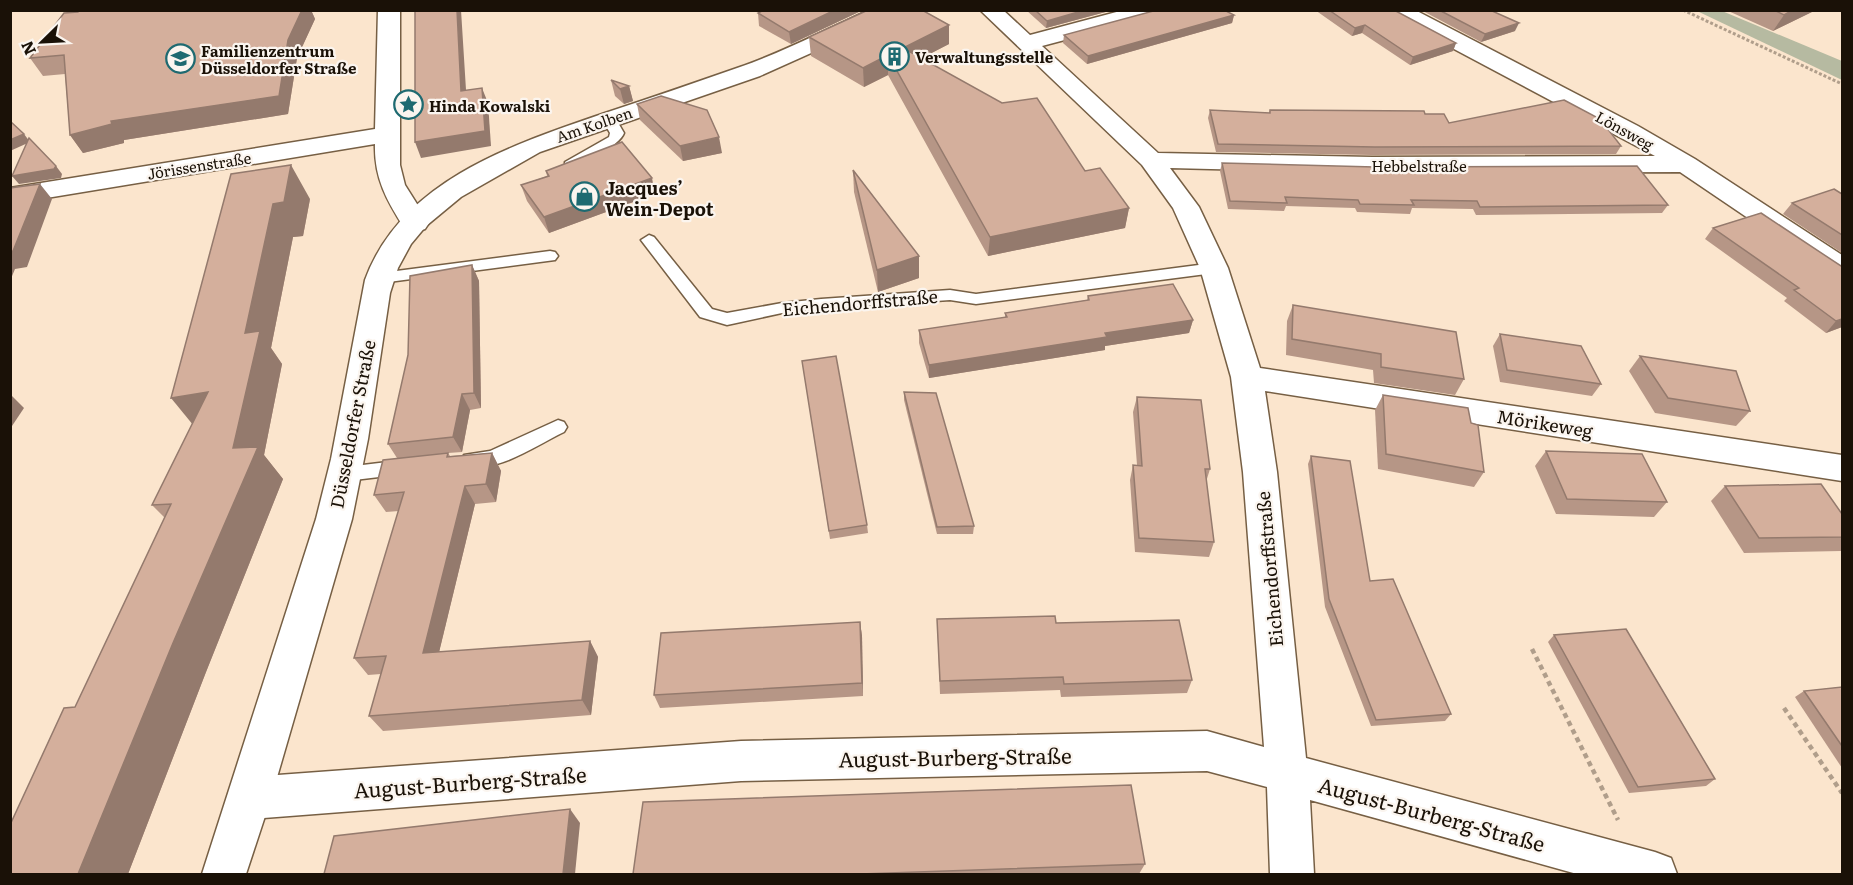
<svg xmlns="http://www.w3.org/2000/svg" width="1853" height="885" viewBox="0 0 1853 885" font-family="Literata,serif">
	<rect width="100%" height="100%" fill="#fbe5cd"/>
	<!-- green -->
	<path fill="#b6baa1" d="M1697,11h25l120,50v19z"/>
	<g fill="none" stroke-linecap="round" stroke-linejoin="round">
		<defs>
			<g id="service">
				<path d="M609,115l5,1 10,17c-4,12 -47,38 -59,35v-6l44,-25 1,-4 -8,-14z"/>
				<path d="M649,235l5,2 58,72 15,4 55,-10 39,-4 129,-9 26,4 238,-31 8,5 -8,5 -238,31 -26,-4 -129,9 -39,4 -55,12 -27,-8 -59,-77z"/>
				<path d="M550,251l5,1 3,4 -3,4 -174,23 -8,-5 8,-5z"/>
				<path d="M558,420l6,2 3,5 -3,5c-28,13 -68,43 -100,33l-3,-5 3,-5 26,-4z"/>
				<path d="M404,460l6,2 3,5 -3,5 -6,2 -58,7 -7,-2 -2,-5 2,-5 7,-2z"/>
			</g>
			<g id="minor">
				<path d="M378,10h22v155l5,20 24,38 -4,6 -10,3 -10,-3c-18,-28 -31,-51 -30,-85l-365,60v-16l365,-59z"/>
				<path d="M980,10h23l27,25 94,-25h37l-2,5 -117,31 116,107 214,4 283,-1 -265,-141 -2,-5h27l223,116 57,33 147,96v22l-10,-2 -152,-103 -308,1 -202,-5 29,39 29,61 32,100 582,87v26l-577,-90 12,81 29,286 349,94 16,6 6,16h-100l-267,-74 4,74h-44l-3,-87 -60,-16 -466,10 -491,38 -15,-6 -6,-15 6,-15 15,-6 491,-36 466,-10 57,16 -21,-275 -12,-95 -31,-109 -27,-60 -31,-43z"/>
			</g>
			<path id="tertiary" d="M869,10h29l-2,5 -136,61 -220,76 -79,45 -35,29 -15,18 -13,24 -8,25 -22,146 -16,80 -81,279 -25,76h-44l114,-355 15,-60 34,-179c36,-99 147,-135 237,-166 46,-15 92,-31 138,-47 44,-15 87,-38 129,-57z"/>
		</defs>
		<!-- service casing -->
		<use href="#service" stroke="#765f44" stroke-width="3"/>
		<!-- minor casing -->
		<use href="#minor" stroke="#765f44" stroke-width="3"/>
		<!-- tertiary casing -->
		<use href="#tertiary" stroke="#765f44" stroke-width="3"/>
		<!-- path-far1 -->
		<path stroke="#b09e8b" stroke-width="3" stroke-dasharray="3 2" stroke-linecap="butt" d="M1683,10l159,74"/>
		<!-- path -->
		<g stroke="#b09e8b" stroke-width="4.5" stroke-dasharray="5 4" stroke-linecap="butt">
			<path d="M1532,649l86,171"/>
			<path d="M1784,708l58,85"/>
		</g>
		<!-- service -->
		<use href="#service" fill="#fff" fill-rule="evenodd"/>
		<!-- minor -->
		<use href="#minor" fill="#fff" fill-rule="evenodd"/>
		<!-- tertiary -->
		<use href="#tertiary" fill="#fff" fill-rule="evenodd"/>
	</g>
	<!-- wall -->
	<g fill="#b69686">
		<path d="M79,10h232l4,9 -18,39 -9,56 -164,26v3l-41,10 -13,-18 -5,-61 -22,2 -13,-18z"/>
		<path d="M764,10h99l-72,34 -32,-18 -1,-13z"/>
		<path d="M1026,10h87l-67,18z"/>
		<path d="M1315,10h79l62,33 -3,8 -43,14 -48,-32 -10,3z"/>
		<path d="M1421,10h69l25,21 -34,11z"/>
		<path d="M1726,10h90l-43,21z"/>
		<path d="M1234,15l-2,8 -145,41 -24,-21 1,-8z"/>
		<path d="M949,25v19l-28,14 164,113 44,37 -4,20 -137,28 -100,-181 -24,12 -53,-31 -2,-19z"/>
		<path d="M611,80l18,6 4,15 -9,3 -9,-8z"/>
		<path d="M637,104l85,49 -39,8 -43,-41z"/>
		<path d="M1210,110l59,3 1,-3 179,13 172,23 -5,8 -244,1 -156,-3 -8,-34z"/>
		<path d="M1222,163l446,42 -6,8 -186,2 -3,-6 -61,-1 -2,6 -53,-2 -2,-4 -69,-2 -2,5 -56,-2 -8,-38z"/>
		<path d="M853,170l66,86v22l-41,14 -24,-100z"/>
		<path d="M546,171l109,23 -106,39 -22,-32 -6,-16 26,-9z"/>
		<path d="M1842,194v59l-59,-39 9,-11z"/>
		<path d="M310,199l-7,37 -10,1 -22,111 11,16 -18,91 19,24 -77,193 -78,202h-118l65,-167 90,-189 -13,-13z"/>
		<path d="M1761,213l81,114 -16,6 -42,-32 3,-3 -82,-59 8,-11z"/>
		<path d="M472,265l7,16 2,127 -11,2 -8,42 -14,1 2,3 42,-3 9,18 -5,31 -21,2 -36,148 151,-11 8,16 -7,58 -208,16 -14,-15 12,-42 -13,1 -14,-17 45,-147 -13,1 -12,-17 23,-37 -9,-14z"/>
		<path d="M1088,296l105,24 -4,13 -84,13v4l-176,28 -10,-35v-13l86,-12v-5l82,-13z"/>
		<path d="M1293,305l171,74 -9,16 -81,-12 -1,-13 -87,-15 1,-34z"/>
		<path d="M1500,334l101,50 -9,12 -92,-14 -7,-36z"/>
		<path d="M1640,356l110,55 -14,15 -81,-13 -26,-42z"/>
		<path d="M802,361l65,164 1,8 -38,6z"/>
		<path d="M904,392l70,134 -1,8h-36l-33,-134z"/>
		<path d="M1383,395l88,28 13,49 -10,15 -96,-18 -3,-59z"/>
		<path d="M1137,397l73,72 -4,13 8,60 -5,15 -74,-5 -5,-72 3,-15h4l-4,-53z"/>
		<path d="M1546,451l121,51 -13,15 -98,-3 -21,-48z"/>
		<path d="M1311,456l59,125 81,133 -6,7 -74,5 -46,-119 -17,-143z"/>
		<path d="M1725,486l117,28v36l-1,1 -97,2 -33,-52z"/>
		<path d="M937,619l119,4 136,57 -5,13 -126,4 -1,-7 -120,4z"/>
		<path d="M860,622l2,14 1,60 -203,12 -6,-13z"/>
		<path d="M1554,635l161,144 -9,7 -77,7 -81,-151z"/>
		<path d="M1842,687v81l-47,-71 9,-6z"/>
		<path d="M1145,864l-6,10h-506z"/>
	</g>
	<!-- shaded-wall -->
	<g fill="#947a6d">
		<path d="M302,10h9l4,9 -18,39 -9,56 -164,26v3l-41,10 -13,-18 41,-14 177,-81z"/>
		<path d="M457,10h4l6,96 -6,-15z"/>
		<path d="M835,10h28l-72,34 -2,-12z"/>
		<path d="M1085,10h28l-67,18 1,-7z"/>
		<path d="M1793,10h23l-43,21 11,-16z"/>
		<path d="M1234,15l-2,8 -145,41 1,-8z"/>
		<path d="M1519,23l-4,8 -34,11 4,-8z"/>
		<path d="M949,25v19l-46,24v-20z"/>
		<path d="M1365,25l-3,8 -10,3 3,-8z"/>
		<path d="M1456,43l-3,8 -43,14 3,-8z"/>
		<path d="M888,55v20l-24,12 -1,-19z"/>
		<path d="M629,86l4,15 -9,3 -4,-15z"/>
		<path d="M482,88l6,15 3,43 -70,12 -6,-16z"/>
		<path d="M24,134l6,8 -20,9v-11z"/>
		<path d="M719,137l3,16 -39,8 -3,-15z"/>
		<path d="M291,165l19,34 -7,37 -10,1 -22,111 11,16 -18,91 19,24 -77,193 -78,202h-50l155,-426 12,-115 28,-129z"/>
		<path d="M56,166l6,8 -1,4 -42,6 -7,-8z"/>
		<path d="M652,178l3,16 -106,39 -5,-16z"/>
		<path d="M40,184l12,15 -25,68 -12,2 -5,12v-29z"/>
		<path d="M1129,208l-4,20 -137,28 2,-19z"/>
		<path d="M919,256v22l-41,14 -1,-22z"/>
		<path d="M472,265l7,16 2,127 -7,-15z"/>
		<path d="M1842,319v8l-16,6 10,-12z"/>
		<path d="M1193,320l-4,13 -84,13v4l-176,28v-13l176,-32z"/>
		<path d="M208,392l-10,39 -27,-33z"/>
		<path d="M10,394l14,14 -14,21z"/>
		<path d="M462,394l8,16 -8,42 -9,-15z"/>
		<path d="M492,453l9,18 -5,31 -10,-18z"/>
		<path d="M465,486l10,18 -40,165 -12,-16z"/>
		<path d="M860,622l2,14 1,60 -1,-13z"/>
		<path d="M590,641l8,16 -7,58 -9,-15z"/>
		<path d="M570,809l10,14 -5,51h-12z"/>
	</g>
	<!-- building -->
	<g fill="#d4af9c" stroke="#947a6d" stroke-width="1.5">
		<path d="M79,10l99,1 124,-1 -14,30 -9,56 -168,25 1,3 -42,11 -6,-80 -34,3 34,-45 14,-1z"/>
		<path d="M415,10h42l4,81 21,-3 3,43 -70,11z"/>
		<path d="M764,10h71l-46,22 -31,-19z"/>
		<path d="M868,10h54l27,15 -46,23 99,55 35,-5 48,73 15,-3 29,40 -139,29 -102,-182 -25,13 -54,-31z"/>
		<path d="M1035,10h50l-38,11z"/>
		<path d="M1157,10h67l10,5 -146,41 -24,-21z"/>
		<path d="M1329,10h65l62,33 -43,14 -48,-32 -10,3z"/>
		<path d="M1439,10h51l29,13 -34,11z"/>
		<path d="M1774,10h19l-9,5z"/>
		<path d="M611,80l18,6 -9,3z"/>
		<path d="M661,96l46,14 12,27 -39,9 -43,-42z"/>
		<path d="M1564,100l36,19 21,27 -246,1 -157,-3 -8,-34 60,3v-3l154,1 1,3h19l5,9z"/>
		<path d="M10,121l14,13 -14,6z"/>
		<path d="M29,138l27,28 -2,3 -42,7z"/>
		<path d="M622,142l30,36 -108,39 -23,-32 28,-9 -3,-5z"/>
		<path d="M1222,163l153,4 262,-1 31,39 -188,2 -3,-6 -66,-1 3,5 -54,-1 -2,-4 -73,-3 2,6 -57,-2z"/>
		<path d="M291,165l-7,37 -11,2 -28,129 15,-2 -27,117 25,-1 -85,196 -95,231h-68v-49l54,-117 11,-1 96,-203 -19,1 56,-113 -37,6 60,-224z"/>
		<path d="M853,170l66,86 -42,14z"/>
		<path d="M40,184l-27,67 -3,1v-64z"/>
		<path d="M1834,189l8,5v41l-50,-32z"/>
		<path d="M1761,213l80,53h1v53l-6,2 -42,-31 5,-2 -86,-60z"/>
		<path d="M472,265l2,128 -12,1 -9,43 -65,7 20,-89 2,-79z"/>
		<path d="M1173,284l20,36 -88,13 2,4 -178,28 -10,-35 88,-13 -2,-4 84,-13 -1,-4z"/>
		<path d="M1293,305l163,27 8,47 -83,-12v-13l-89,-15z"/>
		<path d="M1500,334l81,12 20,38 -94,-14z"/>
		<path d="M836,356l31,169 -38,6 -27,-170z"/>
		<path d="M1640,356l96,15 14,40 -82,-13z"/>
		<path d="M904,392l32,1 38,133 -37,1z"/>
		<path d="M1383,395l85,13 3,15 7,2 6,47 -98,-18z"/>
		<path d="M1137,397l64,3 9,69h-5l9,73 -75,-4 -6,-73 9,1z"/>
		<path d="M1546,451l96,3 25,48 -100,-3z"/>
		<path d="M448,453l-1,4 45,-4 -6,31 -21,2 -42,167 167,-12 -8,59 -213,16 17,-60 -32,2 50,-166 -30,3 9,-35z"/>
		<path d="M1311,456l39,5 20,120 23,-2 58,135 -75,6 -47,-121z"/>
		<path d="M1821,484l21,30v23l-83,1 -34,-52z"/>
		<path d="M1055,616l1,7 123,-3 13,60 -128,4 -1,-7 -123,4 -3,-62z"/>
		<path d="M860,622l2,61 -208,12 7,-62z"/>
		<path d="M1626,629l89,150 -77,8 -84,-152z"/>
		<path d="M1842,687v59l-38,-55z"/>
		<path d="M1131,785l14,79 -285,10h-227l10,-72z"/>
		<path d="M570,809l-7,65h-239l10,-38z"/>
	</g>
	<!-- icons -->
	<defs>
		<symbol id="building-ring" viewBox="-11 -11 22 22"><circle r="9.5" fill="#fbf5ef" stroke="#1e6a71" stroke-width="1.5"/><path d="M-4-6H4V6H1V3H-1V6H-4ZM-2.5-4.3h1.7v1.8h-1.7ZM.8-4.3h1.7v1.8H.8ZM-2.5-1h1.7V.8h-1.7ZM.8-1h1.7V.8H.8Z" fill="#1e6a71"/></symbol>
		<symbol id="school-ring" viewBox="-11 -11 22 22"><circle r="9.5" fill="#fbf5ef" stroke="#1e6a71" stroke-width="1.5"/><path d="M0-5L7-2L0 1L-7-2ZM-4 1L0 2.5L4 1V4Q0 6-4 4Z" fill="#1e6a71"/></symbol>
		<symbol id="sight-ring" viewBox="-11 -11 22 22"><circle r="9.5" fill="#fbf5ef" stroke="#1e6a71" stroke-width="1.5"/><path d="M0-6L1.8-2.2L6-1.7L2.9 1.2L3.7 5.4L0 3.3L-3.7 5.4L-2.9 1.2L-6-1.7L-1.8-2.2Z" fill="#1e6a71"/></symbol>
		<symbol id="shop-ring" viewBox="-11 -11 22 22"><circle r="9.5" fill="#fbf5ef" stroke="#1e6a71" stroke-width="1.5"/><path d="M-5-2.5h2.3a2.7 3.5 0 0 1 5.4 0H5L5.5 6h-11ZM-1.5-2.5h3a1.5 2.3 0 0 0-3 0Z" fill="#1e6a71"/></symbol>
	</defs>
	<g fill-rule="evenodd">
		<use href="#building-ring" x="878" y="40" width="33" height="33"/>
		<use href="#school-ring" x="164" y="42" width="33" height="33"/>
		<use href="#sight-ring" x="392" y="88" width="33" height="33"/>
		<use href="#shop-ring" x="568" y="180" width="33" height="33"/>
	</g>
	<g text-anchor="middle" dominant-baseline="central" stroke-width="4.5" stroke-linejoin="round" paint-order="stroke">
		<!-- far-poi labels -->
		<g font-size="15" font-weight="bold" fill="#1a1107" stroke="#fbf5ef" text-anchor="start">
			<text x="201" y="50">Familienzentrum<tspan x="201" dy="17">Düsseldorfer Straße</tspan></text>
			<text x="915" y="56">Verwaltungsstelle</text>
			<text x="429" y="105">Hinda Kowalski</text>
		</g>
		<!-- far-street labels -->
		<g font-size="15" fill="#1a1107" stroke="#fbf5ef">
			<text transform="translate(594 124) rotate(-19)">Am Kolben</text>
			<text transform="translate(1625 130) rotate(29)">Lönsweg</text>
			<text transform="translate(199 165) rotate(-9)">Jörissenstraße</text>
			<text x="1419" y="165">Hebbelstraße</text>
		</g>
		<!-- poi labels -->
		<g font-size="18" font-weight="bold" fill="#1a1107" stroke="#fbf5ef" text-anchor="start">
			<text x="605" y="187">Jacques’<tspan x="605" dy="21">Wein-Depot</tspan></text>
		</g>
		<!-- street labels -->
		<g font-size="18" fill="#1a1107" stroke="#fbf5ef">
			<text transform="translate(860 302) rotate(-5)">Eichendorffstraße</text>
			<text transform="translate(1545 423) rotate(9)">Mörikeweg</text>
			<text transform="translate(352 424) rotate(-79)">Düsseldorfer Straße</text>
			<text transform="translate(1269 569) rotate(-95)">Eichendorffstraße</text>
		</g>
		<!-- near-street labels -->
		<g font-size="21" fill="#1a1107" stroke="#fbf5ef">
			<text transform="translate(955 756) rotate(-1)">August-Burberg-Straße</text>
			<text transform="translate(470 781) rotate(-4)">August-Burberg-Straße</text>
			<text transform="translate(1432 813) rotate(15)">August-Burberg-Straße</text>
		</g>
	</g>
	<!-- border -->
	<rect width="1853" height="885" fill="none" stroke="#1a1107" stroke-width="24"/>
	<!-- north arrow -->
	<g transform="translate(42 42) rotate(246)" stroke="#fbf5ef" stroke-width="4.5" paint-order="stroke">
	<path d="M0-4.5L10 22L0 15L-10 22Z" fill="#1a1107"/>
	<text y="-9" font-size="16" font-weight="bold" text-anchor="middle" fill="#1a1107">N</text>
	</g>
</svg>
